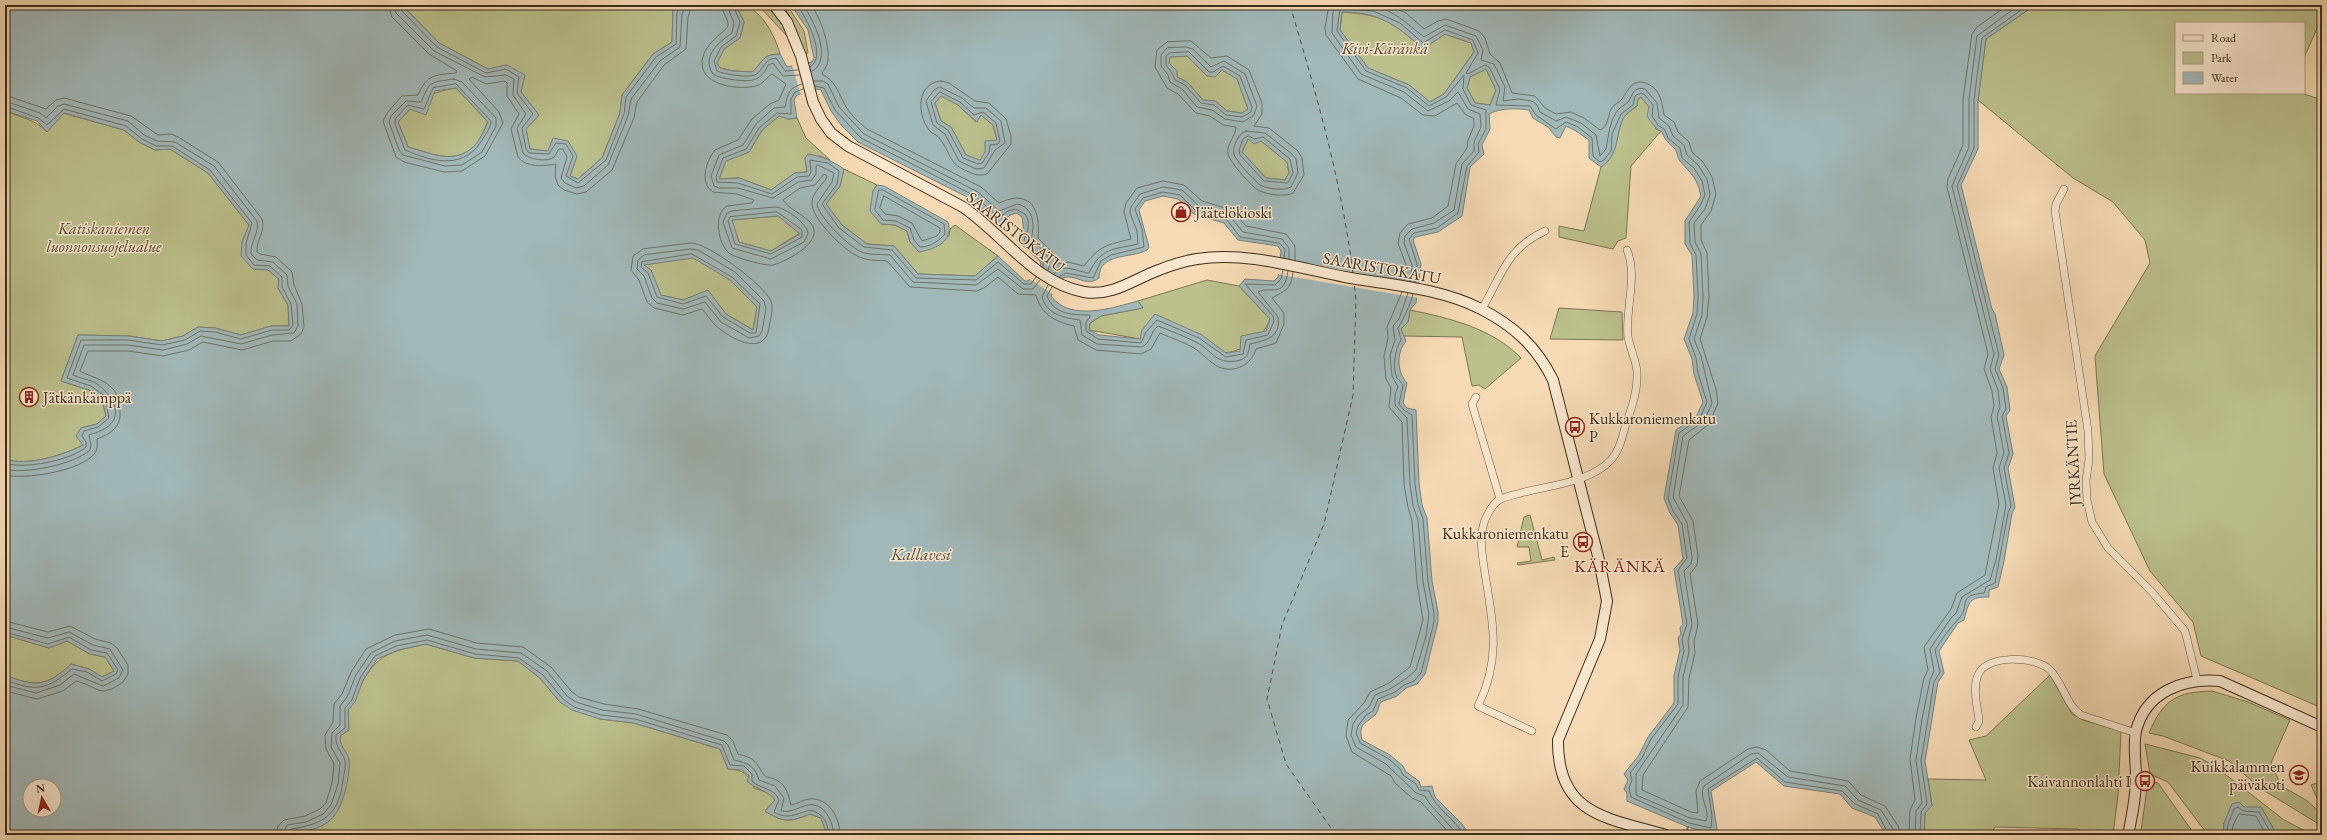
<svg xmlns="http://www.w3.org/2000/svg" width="2327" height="840" viewBox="0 0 2327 840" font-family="'EB Garamond',serif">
	<rect width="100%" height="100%" fill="#f5dab5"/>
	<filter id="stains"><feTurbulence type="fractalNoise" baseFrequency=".005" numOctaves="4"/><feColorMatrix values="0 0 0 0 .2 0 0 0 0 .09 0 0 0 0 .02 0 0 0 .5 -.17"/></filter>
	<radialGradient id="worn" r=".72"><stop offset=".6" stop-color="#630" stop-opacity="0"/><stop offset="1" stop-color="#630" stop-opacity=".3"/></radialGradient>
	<!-- green -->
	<g fill="#bbc08d" stroke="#7c7653">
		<path d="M402,5h264l7,5 -1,32 -19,12 -31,41 -2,18 -18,45 -24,21 -8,-3 7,-20 -47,-7 -4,-20 13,-14 -18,-23 -14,-27 -19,4 -49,-26z"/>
		<path d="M744,5c19,7 31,31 36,49 -20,1 -15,7 -28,18l-19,-1 -13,-3 -3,-5 7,-14 16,-11 4,-16 -8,-16z"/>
		<path d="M758,5h9l12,11 10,18 -2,2z"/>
		<path d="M783,5h4l17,26 4,22 -4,1 -13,-34z"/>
		<path d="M2035,5h287v12l-18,41v-35h-128v70h125l21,7v608l-121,-52 -8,-34 -43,-51 -46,-97 -9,-118 55,-93 -5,-23 -32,-38 -40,-24 -95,-78 8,-61z"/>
		<path d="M1342,12c42,3 50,9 81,37l22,-15 26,9 3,9 -30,42 -14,8 -21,-17 -41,-17 -28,-38z"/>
		<path d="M1187,56l20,20 15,-6 15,8 11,31 -6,4 -15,-2 -12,-10 -12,-1 -16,-18 -10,-5v-6l-8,-8v-6z"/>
		<path d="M1486,69l10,21 -6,15 -15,-2 -8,-15 3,-11z"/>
		<path d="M456,88l32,34c-4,7 -8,19 -14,25 -20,18 -44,6 -66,0l-10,-25c18,-21 31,-30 58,-34z"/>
		<path d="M941,95l17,10 18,17 5,-7 12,10 4,15 -17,21 -14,-6 -15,-28 -10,-6 -6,-18z"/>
		<path d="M1641,97l8,10 7,22 5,2 -30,35 -5,72 -8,3 -5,8 -54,-12v-11l25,5 17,-64c17,-10 14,-35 23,-51 3,-3 9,-7 13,-10l1,-7z"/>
		<path d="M5,109c16,11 26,7 42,23l16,-19 61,17 15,12 16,8 15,-1 38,24 41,52 -7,17 11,27 15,1 11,9 -1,9 10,17 1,21h-18l-30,9 -26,-7 -17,-1 -15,9 -21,5 -33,-5 -51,-1 -17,46 28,9 13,9 4,17 -9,8 -16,4 2,17c-19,10 -57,22 -78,14z"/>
		<path d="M779,116l9,3 9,-1 9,20 24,22 -11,-4 -14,2 2,14 -12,1 -24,17 -32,-12 -20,1 6,-18 24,-9 13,-22z"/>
		<path d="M1248,139l13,2 26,21 2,11 -4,7 -19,-2 -24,-26z"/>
		<path d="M844,169l33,16 -4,6 -2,20 11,13 13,1 12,6 3,11 39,-6 1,-7 5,-4 43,31 -23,20 -57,-2 -24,-28 -27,-2 -25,-19 -16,-21 14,-18z"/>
		<path d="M778,216l22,17 -29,18 -33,-9 -6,-22z"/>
		<path d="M693,257l37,23 27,27 -4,23 -27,-16 -18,-23 -25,9 -23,-5 -9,-25 -8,-5z"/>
		<path d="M1207,280l32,6 31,33c-7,20 -25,31 -45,34l-24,-18 -61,4 -51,-9 1,-7 11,-7 42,-8 -5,-7z"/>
		<path d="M1559,308l63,4 1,28 -73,-1z"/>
		<path d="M1410,310c39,8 82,18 111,48l-36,31 -6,-4 -7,1 -10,-49 -59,-1 -2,-7 7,-7z"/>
		<path d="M1530,515l12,45 12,-3 1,3 -37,5 -1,-2 14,-2 -2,-14h-12l7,-30z"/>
		<path d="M5,635l44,13 18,-7 23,13 15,3 9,14 -12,6 -13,-8 -18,-5c-24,23 -36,23 -66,11z"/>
		<path d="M426,644l48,14 44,3 22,17 20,24 40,17 34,4 86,26 8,20c15,1 20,4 26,19l17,6 4,6 -10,11c19,12 25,11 45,3l11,4 6,17h-536l1,-2 17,-2 40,-71 -9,-16v-8l9,-6 -1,-20c9,-10 10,-20 16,-31 15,-27 34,-29 62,-35z"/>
		<path d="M2050,675l22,39 11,6 38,11 -3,64 -5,40h-24l-11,-6 -83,-2 -5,8h-66l1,-22 7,-7 -4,-27 58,1 -17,-40 17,-4z"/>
		<path d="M2212,691l36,11 42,18 -19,43 10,23 25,14 16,14v12l-62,-38 -31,-27 -66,-25 -14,-3c14,-33 27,-41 63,-42z"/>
		<path d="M2145,744l55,14 16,9 68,53 29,15h-36l-16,-28 -37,16 -1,12h-15l-40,-53 -18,-8z"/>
		<path d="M2148,781l10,2 37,52h-41l-13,-4z"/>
		<path d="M2320,782l2,23h-2l-9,-20z"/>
	</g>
	<!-- water -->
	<g fill="#a1b8b9" stroke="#798079" fill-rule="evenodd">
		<path d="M5,5h397l37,38 49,26 19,-4 18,10 -4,17 18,23 -13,14 4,20 18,2 5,-13 15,3 9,15 -7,20 8,3 24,-21 18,-45 2,-18 31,-41 19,-12 1,-32 5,-5 58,1 8,16 -4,16 -16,11 -7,14 3,5 13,3 19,1c13,-11 8,-17 28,-18l7,13 25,-5 2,-4 -6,-28 -17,-25h1244l-49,34 -8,61v49l-17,36 31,124 3,5 9,41 -5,14 8,18 3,23 -4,6 7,38 -5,14 7,39 -3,6 -8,48 -6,26 -9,3v7c-20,0 -20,4 -25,23l-6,3 -19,28 5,22 -6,9 -13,79 7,45 -7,7 -1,22h-38l-11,-18 -23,-9 -12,-14 -56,-8 -28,-24 -45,29 7,44 -30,-8 -61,-26v-8l-3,-4 4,-9 -4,-6 15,-19 9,-18 26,-34v-27l6,-26 -2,-12 3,-4 -1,-6 3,-4 -9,-55 9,-10 -5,-34 -8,-12 -6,-15 12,-68 21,-15 6,-13 -9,-28 -2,-15 -8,-20 9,-26 1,-17 -2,-41 -7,-11v-23l16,-25c-4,-19 -10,-22 -21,-35 -3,-3 -2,-8 -5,-12 -6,-6 -10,-8 -13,-17 -7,-4 -10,-9 -15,-16l2,-9 -8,-10 -3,2 -1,7c-4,3 -10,7 -13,11 -9,17 -4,38 -23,50l-12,-9v-18l-13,-9 -10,-5 -6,12 -4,-1 -8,-10 -15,-9 -4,-8c-12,-2 -30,-2 -40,4l1,15 -8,16 2,9 -14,13 -8,49 -24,16 -23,5 -2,3 8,24 -5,39 -6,7 -2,12 -7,7 5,12c-10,12 -9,31 1,42l-4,20 4,5 9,2 3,73 3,22 5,13 5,63 6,31v10l-13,52 -8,10 -11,4 -9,8 -16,6c-3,3 -2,8 -5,12 -10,10 -18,8 -14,26l28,15 13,11 3,6 13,9 2,6 11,-1 3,11 27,27 8,11h-643l-6,-17 -11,-4c-20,8 -26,9 -45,-3l10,-11c-7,-10 -19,-10 -28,-19l2,-5 -7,-6 -14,-1 -8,-20 -86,-26 -34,-4 -28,-9 -12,-8 -20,-24 -22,-17 -44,-3 -48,-14 -28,6 -21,9 -14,21 -8,22 -7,8 1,20 -9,6c0,13 8,15 9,25 1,9 -2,22 -4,31 -9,31 -21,37 -53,41l-1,2h-286v-160c30,12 42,12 66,-11l18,5 13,8 12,-6 -9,-14 -15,-3 -23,-13 -18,7 -44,-13v-176c21,8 59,-4 78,-14l-7,-9 5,-8 16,-4 9,-8 -4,-17 -13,-9 -28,-9 17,-46 51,1 33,5 21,-5 15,-9 17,1 26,7 30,-9h18l-1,-21 -10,-17 1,-9 -11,-9 -15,-1 -12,-13 1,-14 7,-17 -41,-52 -38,-24 -15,1 -16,-8 -15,-12 -60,-17 -17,19 -10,-11 -25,-8 -7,-4zM1342,12c37,0 55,13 81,37l22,-15 26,9 3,9 -30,42 -14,8 -21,-17 -41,-17 -28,-38zM1187,56l20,20 8,1 7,-7 15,9 11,30 -6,4 -15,-2 -12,-10 -12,-1 -16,-18 -10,-5v-6l-8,-8 1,-6zM1486,69l10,21 -6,15 -15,-2 -8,-15 3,-11zM456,88l32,34c-4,8 -8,19 -15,25 -19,18 -43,6 -65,0l-10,-25 12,-13 16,6 9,-24zM817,89l4,1 10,21 10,14 17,17 115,58 27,25 10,-10 7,-2 5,4 2,15 -7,8 23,21 1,3 -13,17h-3l-27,-25 -23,20 -57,-2 -24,-28 -27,-2 -25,-19 -16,-21 14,-18 4,-17c-12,-8 -22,-13 -36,-15l-3,4 2,14 -12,1 -24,17 -32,-12 -20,1 7,-18 23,-9 13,-22 17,-14 9,3 9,-1 -3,-18 3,-5zM941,96l17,9 19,17 4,-7 12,10 4,15 -12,1v11l-5,8 -14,-5 -15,-28 -10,-6 -6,-18zM1248,139l6,5 7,-3 26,21 2,11 -4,7 -19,-2 -24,-26zM1163,196l15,3 16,15 30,9 14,17 40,6 3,5 -3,26 -4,4 -29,-2 -6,7 31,33 -4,12 -25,5 -1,15 -14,2 -24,-18 -47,-21 -13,16 -2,9 -41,-4 -10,-5 1,-7 11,-7 42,-8 -5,-7c-26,7 -68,21 -87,-5l12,-18c12,-5 23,10 36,0 0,-26 32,-19 48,-28l2,-3 -10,-37 6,-9zM778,216l22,18 -29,17 -32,-9 -7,-22zM693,258l37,22 27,27 -4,23 -27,-16 -18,-24 -25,10 -22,-5 -10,-25 -7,-5zM30,786h24v24h-24z"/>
		<path d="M877,185l7,1 64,36c6,19 -12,27 -29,30l-9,-10 -3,-11 -12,-6 -14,-1 -11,-13 3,-20z"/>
		<path d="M2239,802l5,5h17l16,28h-54l1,-12 8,-19z"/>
	</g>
	<!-- pier -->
	<g fill="#f5dab5">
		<path d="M806,62l9,30 -14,4 -9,-31z"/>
		<path d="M1278,258l143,26 -3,14 -142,-24z"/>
		<path d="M1038,265l25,16 -9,14 -26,-17z"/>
	</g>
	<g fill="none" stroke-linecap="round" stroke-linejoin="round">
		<!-- shore -->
		<g stroke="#6f7269" stroke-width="1">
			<path d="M388,5l4,12 37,37 28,17 -1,2c-21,2 -29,1 -38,22l-16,1 -15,17 -4,8 13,36 8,5 40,10 18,-1 23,-15 18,-33 -4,-11 -30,-33 3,-2 14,7 19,-3 2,2v13l12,18 -8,15 7,28c8,11 26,9 38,7l-1,12 3,9 6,5 13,4 9,-2 26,-22 22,-52 3,-16 27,-37 22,-16 2,-32 4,-12"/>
			<path d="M394,5l2,8 38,38 51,26 21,-2 8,4 -1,16 13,19 -9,14 6,25c5,6 24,10 31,4 2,-2 3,-5 5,-8h4l4,8 -6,21 4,5 11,5 8,-2 24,-21 20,-49 3,-17 29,-38 20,-14 2,-33 4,-9"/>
			<path d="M399,5l1,4 37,38 49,26 20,-4 13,8 -2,16 16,21 -11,14 4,21 3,4 20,1 7,-11 10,1 7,12 -7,20 12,7 28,-23 18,-46 2,-17 30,-40 20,-13 1,-32 4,-7"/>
			<path d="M721,5c1,7 7,13 7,20 0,6 -27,19 -26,39 1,22 37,26 54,22 7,-2 11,-9 16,-12l14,10 -7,16 -9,4 -18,15 -14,21 -23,10c-9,11 -16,33 -2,42l24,2 17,6 -2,3 -25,3c-14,8 -9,38 2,47 6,5 36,13 44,12 14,-4 54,-24 37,-43 -8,-8 -21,-13 -27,-22l17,-12 15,-3 9,-11 3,2 -1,3c-5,7 -14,15 -14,23 -2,16 35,52 50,56 8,3 17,2 25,3l23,26 67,4 7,-3 14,-11 20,17 18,1c5,19 19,27 38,31l4,14 18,10 45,4 10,-5 9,-16c11,5 24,9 34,15 9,6 16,15 25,19 16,7 33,-3 37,-18l20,-6 8,-19v-11l-12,-15c13,-8 19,-7 21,-26"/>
			<path d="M727,5l7,18 -2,10c-13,9 -31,23 -19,41 7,5 36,9 43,5 6,-3 10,-8 12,-14l5,-2 10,13 17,-1"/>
			<path d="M733,5l7,17 -4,14 -15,11 -7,14 3,10c6,3 31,7 38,4 10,-6 8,-16 21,-17l9,13 13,-1"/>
			<path d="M797,5c9,12 31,52 13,62"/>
			<path d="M803,5c11,15 31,56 8,67"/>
			<path d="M811,5c9,12 19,39 17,55 0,5 -4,9 -6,14 14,8 15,16 22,29 5,11 15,19 23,26l114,58 18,16c5,-2 12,-5 18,-5 22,1 22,25 21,40l14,14 5,12 11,-2 16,4c16,-21 23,-21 47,-27l-7,-27 2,-9 11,-15 26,-7 21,4 18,16 30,9 14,16 40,8 9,12v14"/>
			<path d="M1329,5l-4,23 1,7 32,44 43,19 22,17 12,1 22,-13 8,11 9,5v7l-6,14 -1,8 -11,16 -8,42 -16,12 -24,6 -8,9 -2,10 8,22 -2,15"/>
			<path d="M1337,5l-4,7 -1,21 29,41 43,18 24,19 21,-10 9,-9 10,17 12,5 1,13 -7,15v9l-12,13 -8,46 -20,13 -22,6 -7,7 -1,7 8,22 -2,16"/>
			<path d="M1368,5c23,2 39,19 56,32l21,-12 31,11 7,14 -2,10 13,4 11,23 -2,14 15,-2 14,2 5,4 3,7 16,9 10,-4 15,6 15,12 4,21 6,-7c2,-11 4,-30 12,-39 2,-3 7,-5 10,-8 5,-7 5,-16 17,-13l12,14 2,15 10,8 4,10 11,9 3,10 11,10 9,14 3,16 -5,14 -11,14 1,19 6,12 2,43 -1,18 -8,24 7,17 11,47 -8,18 -21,15 -10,61 14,26 5,34 -1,7 -7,7 8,53 -4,17 1,11 -6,25v28l-47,69v21l54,23 16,3c5,-10 -8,-24 -2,-35l47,-32 7,-1 30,24 57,9 13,14 23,10 12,19 2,6"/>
			<path d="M1388,5l18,8 18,16 14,-8 8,-2 33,12 6,7 5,16 10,9 12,30 23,3 10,12 11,6 15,-2 13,6 16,12c8,-3 8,-14 11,-21 3,-5 8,-6 11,-10 6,-9 11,-22 26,-15 13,6 14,19 16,31l10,7 4,10 11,10 3,10 11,10 9,15 4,17 -5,17 -10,14v15l6,13 2,44 -2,20 -7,22 16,50 2,14 -9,21 -20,16 -10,56 14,25 5,35 -1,9 -7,9 8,50 -4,18 1,11 -6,25 -1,29 -45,68 -1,15 49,22 7,1 -2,-22 4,-10 48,-32 9,-2 9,3 24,21 58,10 13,14 24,11 13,20 3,9"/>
			<path d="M1191,41l20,17 16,-2 22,14 13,33v11l-8,12 15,2 29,23 4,7 2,17 -11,18c-8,4 -24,2 -33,-2 -8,-3 -31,-30 -32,-37 -2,-10 8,-18 8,-27l-13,-2 -13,-9 -14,-3 -18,-19 -11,-6 -12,-21 2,-17 10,-8z"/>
			<path d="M1186,47l7,2 18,18 13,-6 21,13 12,32 -3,9 -11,7 -18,-3 -13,-9 -15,-3 -15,-18 -12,-7 -2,-7 -7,-9v-11l6,-7z"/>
			<path d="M1189,52l20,20h4l10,-6 17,10 12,31 -1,5 -9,5 -16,-2 -12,-10 -13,-2 -16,-18 -10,-5 -3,-7 -6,-8v-9l4,-3z"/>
			<path d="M454,79l8,3 34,36v8l-14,26 -20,13 -17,1 -42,-11 -4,-5 -10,-28 2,-6 15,-15 15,1c10,-22 8,-19 33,-23z"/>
			<path d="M814,81h9l5,3 11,23 25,27 114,58 21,19 18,-7c17,3 18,22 14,35 8,9 24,18 17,31"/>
			<path d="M941,81l8,2 26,18 14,2 17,16 5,17v8l-24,30c-7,2 -12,1 -18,-2 -21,-8 -17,-17 -29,-33 -2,-4 -8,-5 -11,-9 -12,-16 -13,-47 12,-49z"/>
			<path d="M456,84l35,37c0,6 -4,11 -7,16 -18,33 -49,26 -79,13l-10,-26v-5l13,-14 16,4 9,-21z"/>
			<path d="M802,84c-14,4 -14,10 -17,23l-11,1 -18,16 -13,21 -24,10 -8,21 3,10 5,2h19l35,10 25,-16 14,-2 4,-6v-8l2,-1 16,8 -2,9 -15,22c2,14 34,45 47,49 8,2 18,1 26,2l23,27 63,3 22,-16 25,20h10l7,-9"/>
			<path d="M815,86l9,2 11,22 26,28 114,58 24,22 9,-7 8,-2 9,5c6,9 3,17 -1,26l19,19v8"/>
			<path d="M940,87l22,11 12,10h12l15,13 4,22 -10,7 -11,18 -8,1 -17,-8 -14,-27 -12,-9 -7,-24 8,-11z"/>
			<path d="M803,89l-8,3 -4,7v15l-14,-1 -18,15 -13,21 -23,9 -7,19 1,5 21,1 34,11 25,-17 12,-1 2,-4 -1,-12 18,3 11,8 -2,13 -15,20 17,24 25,19 28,3 24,28 60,2 22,-18 26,22h7l5,-7"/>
			<path d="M940,92l20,10 14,13 9,-3 13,11 4,18 -2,3 -8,1 -1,8 -7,10 -4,1 -15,-6 -15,-28 -11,-7 -6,-21z"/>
			<path d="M5,95l41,14 10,-9 8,-2 67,18 27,19 13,-1 7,3 40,25 44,57c4,12 -6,21 -5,33l3,2 16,3 16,15 2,13 8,19 2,23 -3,7 -10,7h-18l-31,9 -39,-8 -14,8 -26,6 -35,-5h-40l-8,20c11,6 24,8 33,18 4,4 4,9 6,15 4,19 -3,28 -22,35 0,6 1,11 -3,15 -13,17 -70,26 -89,21"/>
			<path d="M5,101l35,12 6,5 12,-12 6,-2 64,17 16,14 13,6 18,1 39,24 43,55c3,11 -7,21 -6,33l6,6 16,2 14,13 1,11 9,18 1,22 -4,7 -22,2 -31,9 -40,-8 -14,8 -24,6 -35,-5h-44l-11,30c6,3 14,4 21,7 11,6 28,25 19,39 -5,8 -15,11 -24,14l2,10 -1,5c-15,14 -66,25 -85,19"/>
			<path d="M5,106l33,12 9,7 17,-16 62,17 16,13 14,7h16l38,24 42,53 -6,20v12l8,10 16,1 12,11v10l9,17 2,21 -4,5h-17l-31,9 -26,-7 -15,-1 -15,9 -23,5 -34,-5h-47l-14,38 24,8 14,10 4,22 -11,9 -14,4 -2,5 4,6v5c-14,13 -63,23 -81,16"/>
			<path d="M1246,131l19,2 27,21 4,5 2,14 -7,14c-7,4 -24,2 -31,-2 -5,-4 -25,-25 -26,-31 -2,-8 5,-21 12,-23z"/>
			<path d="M1249,136l5,3 9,-2 27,22 3,14 -5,10 -24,-2 -24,-26 -1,-5 4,-11z"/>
			<path d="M879,190h4l61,34 1,10c-6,7 -15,13 -25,13l-6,-7 -4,-12 -14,-7 -13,-1 -8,-10z"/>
			<path d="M884,196l56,32v4l-3,4 -15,5 -10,-18 -14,-7 -13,-2 -5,-6z"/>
			<path d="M776,207c10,1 32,17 32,27l-4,8 -33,17 -39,-11 -9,-26 4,-9 5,-2z"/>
			<path d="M777,212l25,18v7l-31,17 -36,-10 -7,-23 2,-4z"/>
			<path d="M691,243c16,-1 73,42 80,58 3,8 -1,19 -2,27 -5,30 -39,10 -53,-2 -5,-5 -9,-12 -14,-17l-19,6 -29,-7 -7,-6 -8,-22 -8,-10 2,-14 10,-7z"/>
			<path d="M691,249l7,1 37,22 29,29 2,8 -4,22 -3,5 -10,2 -28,-16 -16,-20 -22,7 -26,-6 -5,-5 -8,-22 -7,-7 1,-9 6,-5z"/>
			<path d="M692,254l40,23 28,27 -4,29h-6l-27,-16 -17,-21 -23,8 -26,-7 -9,-24 -7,-6 1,-5z"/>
			<path d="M1054,274c10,-12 23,-2 35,-1 13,-26 23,-23 49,-29l-1,-13 -7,-18 1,-6 9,-13 23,-7 19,3 17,16 30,9 14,17 39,7 7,9v11"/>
			<path d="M1059,277l7,-4 27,5 8,-17 10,-6 33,-8 -2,-18 -7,-20 8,-11 20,-6 17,3 16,16 31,9 13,17 39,6 6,6 -1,9"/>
			<path d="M1415,282l2,-18 -8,-25 5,-6 23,-5 21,-15 9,-47 12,-14 -1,-8 8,-15v-19l-15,-5 -8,-16 1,-14 -18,22 -17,9 -22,-18 -41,-17 -29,-40 3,-22 33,2 27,12 23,20 22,-13 28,10 5,13 -12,20 2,1 17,-9 4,2 11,22 -4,16 34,1 6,9 20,14 10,-7 12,5 14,11 1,18 7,6 4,-2 7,-9 1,-17 9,-20 12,-9 2,-9 6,-3 4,2 8,10 -1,11 6,9 7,5 3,8 12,10 2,10 12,10 8,13 3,14 -5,11 -11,16 1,21 6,12 2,41 -1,18 -8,25 7,19 2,15 9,29 -7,16 -21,15 -11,65 5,13 9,13 5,34 -9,12 9,54 -5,15 2,12 -6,26v27l-27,35 -9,19 -12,15 2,7 -3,8 2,9 58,26 22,5 1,-12 -4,-27 49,-31 28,24 57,9 13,13 23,10 11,21"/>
			<path d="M1048,285l-6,12c5,18 23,21 38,23l2,15 15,9 45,3c9,-4 8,-15 16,-21 13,5 26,10 38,16 17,9 19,22 40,19 12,-2 12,-7 14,-17 16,-4 31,-6 28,-27l-20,-25c13,-7 26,8 30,-21"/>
			<path d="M1052,287l-5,9c7,19 27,19 43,19v2l-4,5v9l12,8 43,4 5,-11 11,-12 42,18 27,19 17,-3 3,-14 22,-5 6,-14 -1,-5 -28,-32 30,1 6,-6 2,-9"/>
			<path d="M1402,292l-15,35 1,11 -4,18 2,23 5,9 -2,19 13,15 2,63 4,22 4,14 5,62 6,37 -13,47 -21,16 -19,9 -6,11 -16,17 -2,16 6,16 39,24 4,7 17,15 9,4 30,33"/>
			<path d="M1408,293l-9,26 -6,7 2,14 -5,15 2,21 6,11 -3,8v10l12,13 3,66 3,22 5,14 5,62 6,32 -3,22 -10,34c-7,7 -15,12 -23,17 -5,4 -12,5 -18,8l-6,12 -11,9 -5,8 -2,11 5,12 30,17 30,29 9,3 4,7 29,32"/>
			<path d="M1413,294c-1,7 -11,28 -15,34l3,12c-6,9 -9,27 -4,38 2,2 5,5 6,7l-4,19 5,6 8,5 3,69 3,21 5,14 5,63 6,31v9l-13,51 -7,8 -10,4 -9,7 -17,7 -5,12 -7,4 -8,11 -2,7 4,10 29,16 11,10 3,6 13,9 3,6 10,1c7,18 25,27 35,44"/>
			<path d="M5,621l43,11 22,-6 25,13 16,4 6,5 11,17v9l-5,8c-25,18 -24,4 -47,-1l-13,10 -26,8 -32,-8"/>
			<path d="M5,627l43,11 21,-6 24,13 17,4 13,21 -4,8 -16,8 -29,-12 -14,11 -24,8 -31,-8"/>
			<path d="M5,632l43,12 21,-7 22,13 16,3 11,17 -2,4 -14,7 -15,-9 -15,-3c-26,21 -35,23 -67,11"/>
			<path d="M276,835l2,-9 6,-6 21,-4 15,-7 6,-6 6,-20 2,-19 -8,-15 -1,-14 8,-13 1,-18 8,-10 9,-22 15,-23 29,-14 34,-6 48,14 46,4 28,20 20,24 8,6 25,7 34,5 89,26 6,6 5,13c17,4 18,8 26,21 1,2 6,3 8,3 14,5 16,15 19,27 6,-1 11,-5 18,-6 20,-2 31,19 31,36"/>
			<path d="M282,835l5,-10 19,-3 17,-8 8,-9 7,-21 2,-21 -9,-16 1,-14 8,-8v-19l7,-9 9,-22 15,-22 24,-12 32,-6 49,14 45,4 26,18 20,25 9,6 26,8 34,4 88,27 4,4 6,15c14,3 21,6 25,20l16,6 9,12 -3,13c11,2 17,-4 27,-6 17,-3 25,17 26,30"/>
			<path d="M287,835l4,-6c33,-5 48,-14 52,-49 1,-6 3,-14 2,-19 -3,-11 -10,-12 -9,-26l9,-7v-20l7,-8 8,-22 15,-22 21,-10 31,-6 48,14 44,4 24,17 20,24 11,8 27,8 34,4 87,26 8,20 14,1 8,8v7c9,9 22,6 27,19l-5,12c13,8 22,2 36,-2 14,4 17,11 19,25"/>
			<path d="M1909,835l1,-25 5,-10 -5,-41 6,-41 8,-40 4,-8 -4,-23 27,-38 6,-16 28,-18 14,-71 -6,-36 4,-15 -6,-36 3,-11 -2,-15 -8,-22 4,-15 -41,-167 1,-8 15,-34v-46l9,-65 5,-7 31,-22"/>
			<path d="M1915,835l1,-24 6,-8 -6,-43 6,-41 8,-39 4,-9 -4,-22 21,-31 5,-5 6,-16 28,-17 6,-20 10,-55 -7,-37 5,-15 -7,-37 3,-9 -2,-17 -8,-21 4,-15 -42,-168 17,-39v-48l8,-63 42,-31"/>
			<path d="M1920,835l1,-23 6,-8 -6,-43 13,-79 6,-10 -5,-22c7,-12 16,-23 25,-33 10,-10 -4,-22 24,-24l2,-6 9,-4 13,-70 3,-7 -7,-38 5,-15 -7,-37 4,-7 -3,-21 -8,-19 4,-14 -42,-169 17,-38v-48l8,-62 46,-33"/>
			<path d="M2227,835l1,-11 6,-15 4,-2 5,4 16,1 13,23"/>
			<path d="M2232,835l1,-10 6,-11 17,2 10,19"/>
		</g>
		<!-- stream -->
		<path stroke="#798079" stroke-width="2" d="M1686,832l2,-5"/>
		<!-- ferry -->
		<g stroke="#564f41" stroke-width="1" stroke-dasharray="5 4" stroke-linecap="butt">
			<path d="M1290,5c26,88 52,178 63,269"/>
			<path d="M1336,835l-50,-71 -19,-65 15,-74 42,-101 29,-129 3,-96 -2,-16"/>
		</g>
		<defs>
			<g id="street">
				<path d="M2064,189l-8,15 -1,7 33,220 1,28 -3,22 1,19 5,22 16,26 44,44 33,39 12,49"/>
				<path d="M1482,309c19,-33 25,-61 63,-78"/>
				<path d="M5,382l1,2"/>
				<path d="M1476,397l-4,7 28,95"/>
				<path d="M1976,727l3,-6c-1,-13 -7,-32 -1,-46 8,-21 58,-19 72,-5 13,13 16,35 31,45l55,18"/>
				<path d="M1532,731l-54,-25c22,-45 16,-78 8,-126 -3,-20 -8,-41 -1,-60 3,-7 9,-18 16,-21 6,-3 14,-4 20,-6 29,-8 68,-10 90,-33 9,-10 11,-23 15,-36 6,-17 12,-34 11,-52 -1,-12 -7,-24 -9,-35 -3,-29 10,-60 -1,-87"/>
			</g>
			<g id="secondary">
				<path d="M774,5l13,17 14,34 12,46 8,17 10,14 17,13 115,61c40,27 71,76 121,85 28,5 50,-13 75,-22 12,-5 26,-9 38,-11 49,-8 101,9 148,18 45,8 95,11 136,32 33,17 56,38 72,71l46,180 8,41 -7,38 -42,101c-1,75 49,78 108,95"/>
				<path d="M2128,835c4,-19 8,-38 8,-58 0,-15 -3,-30 0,-46 10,-40 48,-53 84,-50l102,46"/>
			</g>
		</defs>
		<!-- street casing -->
		<use href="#street" stroke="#6b5840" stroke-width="8"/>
		<!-- secondary casing -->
		<use href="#secondary" stroke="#3d2c19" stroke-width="12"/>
		<!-- street -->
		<use href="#street" stroke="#f8e7cf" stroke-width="7"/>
		<!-- secondary -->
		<use href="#secondary" stroke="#f8e7cf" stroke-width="10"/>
	</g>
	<!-- icons -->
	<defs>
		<symbol id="shop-ring" viewBox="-11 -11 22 22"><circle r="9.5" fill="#f8e7cf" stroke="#8f2418" stroke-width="1.5"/><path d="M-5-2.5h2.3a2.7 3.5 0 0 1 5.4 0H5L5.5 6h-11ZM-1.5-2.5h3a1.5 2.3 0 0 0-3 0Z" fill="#8f2418"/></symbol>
		<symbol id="building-ring" viewBox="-11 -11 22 22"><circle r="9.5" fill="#f8e7cf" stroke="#8f2418" stroke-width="1.5"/><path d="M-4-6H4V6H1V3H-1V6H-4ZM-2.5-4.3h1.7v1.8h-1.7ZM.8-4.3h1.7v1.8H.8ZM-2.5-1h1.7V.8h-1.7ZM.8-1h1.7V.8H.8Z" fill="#8f2418"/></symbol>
		<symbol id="bus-ring" viewBox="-11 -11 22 22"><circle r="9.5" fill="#f8e7cf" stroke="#8f2418" stroke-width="1.5"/><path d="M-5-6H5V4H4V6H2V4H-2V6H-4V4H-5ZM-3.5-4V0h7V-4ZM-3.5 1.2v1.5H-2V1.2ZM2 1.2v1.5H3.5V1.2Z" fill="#8f2418"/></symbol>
		<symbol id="school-ring" viewBox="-11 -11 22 22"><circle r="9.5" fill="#f8e7cf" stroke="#8f2418" stroke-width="1.5"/><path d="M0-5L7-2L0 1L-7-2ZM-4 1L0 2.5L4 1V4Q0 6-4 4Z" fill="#8f2418"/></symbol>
	</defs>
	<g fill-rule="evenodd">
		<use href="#shop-ring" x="1170" y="201" width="22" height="22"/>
		<use href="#building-ring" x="18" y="386" width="22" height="22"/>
		<use href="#bus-ring" x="1564" y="416" width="22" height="22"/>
		<use href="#bus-ring" x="1572" y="531" width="22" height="22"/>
		<use href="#school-ring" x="2288" y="764" width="22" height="22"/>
		<use href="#bus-ring" x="2134" y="770" width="22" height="22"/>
	</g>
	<g text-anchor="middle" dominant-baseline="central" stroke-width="3" stroke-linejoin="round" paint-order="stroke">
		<!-- park labels -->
		<g font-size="16" font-style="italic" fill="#564a30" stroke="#f8e7cf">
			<text x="1385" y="48">Kivi-Käränkä</text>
			<text x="104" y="228">Katiskaniemen<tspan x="104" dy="18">luonnonsuojelualue</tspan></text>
		</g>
		<!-- poi labels -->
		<g font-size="16" fill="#3d2c19" stroke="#f8e7cf" text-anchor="start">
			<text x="1195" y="212">Jäätelökioski</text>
			<text x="43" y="397">Jätkänkämppä</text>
			<text x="1589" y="418">Kukkaroniemenkatu<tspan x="1589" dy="18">P</tspan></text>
			<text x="1569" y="533" text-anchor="end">Kukkaroniemenkatu<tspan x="1569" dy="18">E</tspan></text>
			<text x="2285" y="766" text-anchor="end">Kuikkalammen<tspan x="2285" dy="18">päiväkoti</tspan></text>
			<text x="2131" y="781" text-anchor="end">Kaivannonlahti I</text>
		</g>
		<!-- street labels -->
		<g font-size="16" fill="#3d2c19" stroke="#f8e7cf">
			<text transform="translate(1016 232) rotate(38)">SAARISTOKATU</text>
			<text transform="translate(1382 268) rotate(10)">SAARISTOKATU</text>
			<text transform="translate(2073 463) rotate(-93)">JYRKÄNTIE</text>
		</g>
		<!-- water labels -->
		<g font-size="17" font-style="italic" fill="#564f41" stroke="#f8e7cf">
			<text x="921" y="554">Kallavesi</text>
		</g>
		<!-- neighbourhood labels -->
		<g font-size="17" letter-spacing="1" fill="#7a1f14" stroke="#f8e7cf">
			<text x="1620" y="566">KÄRÄNKÄ</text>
		</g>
	</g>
	<!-- margin -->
	<rect width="2327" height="840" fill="none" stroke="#f5dab5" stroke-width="20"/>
	<rect x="6" y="6" width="2315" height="828" fill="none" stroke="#3d2c19" stroke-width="2"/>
	<rect x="10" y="10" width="2307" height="820" fill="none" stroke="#3d2c19"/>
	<!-- legend -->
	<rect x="2175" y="22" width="130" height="72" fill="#f8e7cf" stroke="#ad9c86"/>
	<rect x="2183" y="35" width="20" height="6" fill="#f8e7cf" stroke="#ad9c86"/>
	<text x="2211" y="42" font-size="12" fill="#3d2c19">Road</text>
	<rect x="2183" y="52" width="20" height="12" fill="#bbc08d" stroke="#ad9c86"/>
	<text x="2211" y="62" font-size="12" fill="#3d2c19">Park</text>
	<rect x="2183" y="72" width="20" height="12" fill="#a1b8b9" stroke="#ad9c86"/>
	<text x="2211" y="82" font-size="12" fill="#3d2c19">Water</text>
	<!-- north arrow -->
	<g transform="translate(42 798) rotate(351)"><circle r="19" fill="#f8e7cf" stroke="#ad9c86"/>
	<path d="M0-3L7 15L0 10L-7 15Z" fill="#8f2418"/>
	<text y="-6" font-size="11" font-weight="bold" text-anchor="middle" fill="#3d2c19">N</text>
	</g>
	<rect width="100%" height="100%" filter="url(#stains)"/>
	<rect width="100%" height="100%" fill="url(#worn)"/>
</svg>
